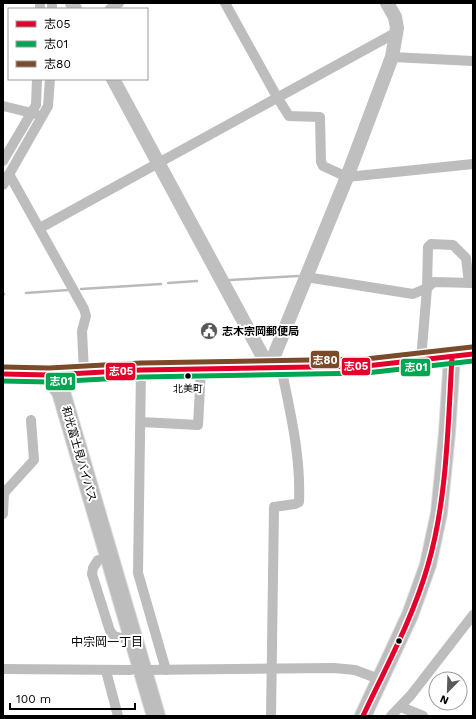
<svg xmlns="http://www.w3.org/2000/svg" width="476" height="719" viewBox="0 0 476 719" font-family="'Work Sans','Noto Sans JP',sans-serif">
	<rect width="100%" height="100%" fill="#fff"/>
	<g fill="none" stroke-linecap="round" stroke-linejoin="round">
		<!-- stream -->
		<g stroke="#bababa" stroke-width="2.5">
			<path d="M230,280l68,-4"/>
			<path d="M168,283l29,-2"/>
			<path d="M81,289l80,-5"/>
			<path d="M26,293l42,-3"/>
			<path d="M3,295l1,-1"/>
		</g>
		<defs>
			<g id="primary">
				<path d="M3,374l46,1 92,-5 225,-4 107,-12"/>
				<path d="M363,716l47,-101 18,-50 11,-52 8,-80 5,-76"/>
			</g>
			<path id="highway" d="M49,375l12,17 95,324"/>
		</defs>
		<!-- primary casing -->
		<use href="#primary" stroke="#dbdbdb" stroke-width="18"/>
		<!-- highway casing -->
		<use href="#highway" stroke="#dbdbdb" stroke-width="20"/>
		<!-- street -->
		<g stroke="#bdbdbd" stroke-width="10">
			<path d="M40,3v6"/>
			<path d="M52,3v6"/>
			<path d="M225,3l52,94 12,19 31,1 1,45 2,4 24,11 126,-13"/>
			<path d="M110,9l9,-6"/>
			<path d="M392,57l81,4"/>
			<path d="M3,106l33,8"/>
			<path d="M3,161l33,-56 1,-26"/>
			<path d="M9,174l75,135 2,7 -4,15 2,42"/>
			<path d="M3,185l45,-79 2,-27"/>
			<path d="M40,228l357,-196"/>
			<path d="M306,277l107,17 14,-6 7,-6 39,1"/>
			<path d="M421,360l6,-72 1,-41 3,-3 22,1 13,13 3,25"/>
			<path d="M141,370l-3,203 28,97"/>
			<path d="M141,422l57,3 3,-56"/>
			<path d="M3,514l1,-21 30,-33 -3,-40"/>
			<path d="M98,560l-5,8 -1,6 18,57 4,5 7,2"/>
			<path d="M3,669l128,1"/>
			<path d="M142,670l192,-2 21,2 24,9"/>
			<path d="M106,671l12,45"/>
			<path d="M401,707l22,9"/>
			<path d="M271,716l3,-209 21,-3 4,-2c2,-46 -9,-91 -18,-135"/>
			<path d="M391,716l20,-21 62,-80"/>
		</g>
		<!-- secondary -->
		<g stroke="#bfbfbf" stroke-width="14">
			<path d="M72,3l3,6"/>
			<path d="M113,79l156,289"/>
			<path d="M269,368l78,-191 45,-120 5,-29 -2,-11 -8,-14"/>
		</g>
		<!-- primary -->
		<use href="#primary" stroke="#bdbdbd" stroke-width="16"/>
		<!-- highway -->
		<use href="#highway" stroke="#bdbdbd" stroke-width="18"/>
		<defs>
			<g id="bus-1">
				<path d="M3,374l46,1 92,-5 225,-4 107,-12"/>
				<path d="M363,716c23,-49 50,-98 65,-151 19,-65 20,-140 24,-208"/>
			</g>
			<path id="bus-2" d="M3,381l46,1 92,-5 225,-4 107,-12"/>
			<path id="bus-3" d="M3,367l46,1 92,-5 225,-4 106,-12"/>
		</defs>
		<!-- bus-1 casing -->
		<use href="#bus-1" stroke="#fff" stroke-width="8"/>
		<!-- bus-2 casing -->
		<use href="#bus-2" stroke="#fff" stroke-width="8"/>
		<!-- bus-3 casing -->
		<use href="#bus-3" stroke="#fff" stroke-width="8"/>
		<!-- bus-1 -->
		<use href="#bus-1" stroke="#e4002b" stroke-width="5"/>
		<!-- bus-2 -->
		<use href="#bus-2" stroke="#00a651" stroke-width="5"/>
		<!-- bus-3 -->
		<use href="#bus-3" stroke="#7a4b2a" stroke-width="5"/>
	</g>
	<!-- icons -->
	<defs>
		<symbol id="civic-disc" viewBox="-11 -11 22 22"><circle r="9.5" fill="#595959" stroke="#fff"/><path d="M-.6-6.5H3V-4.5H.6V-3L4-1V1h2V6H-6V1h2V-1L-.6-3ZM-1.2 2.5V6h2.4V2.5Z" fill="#fff"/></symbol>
	</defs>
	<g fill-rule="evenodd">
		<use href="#civic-disc" x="199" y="321" width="20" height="20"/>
	</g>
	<!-- markers -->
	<g fill="#000" stroke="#fff" stroke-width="1.5">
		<circle cx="188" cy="376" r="3.5"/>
		<circle cx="399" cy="641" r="3.5"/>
	</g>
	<g text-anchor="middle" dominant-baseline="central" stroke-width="4" stroke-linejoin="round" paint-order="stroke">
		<!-- bus labels -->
		<g font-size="10" fill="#000" stroke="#fff">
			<text x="188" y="388">北美町</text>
		</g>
		<!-- poi labels -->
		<g font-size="11" font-weight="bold" fill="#000" stroke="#fff" text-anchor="start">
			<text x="222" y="331">志木宗岡郵便局</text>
		</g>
		<!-- street labels -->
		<g font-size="11" fill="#000" stroke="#fff">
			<text transform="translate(79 454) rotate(74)">和光富士見バイパス</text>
		</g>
		<!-- neighbourhood labels -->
		<g font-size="12" fill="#000" stroke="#fff">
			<text x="107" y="642">中宗岡一丁目</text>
		</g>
	</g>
	<g stroke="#fff" stroke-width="1.5">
		<rect x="310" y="350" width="30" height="19" rx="4" fill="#7a4b2a"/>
		<rect x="341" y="357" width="30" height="19" rx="4" fill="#e4002b"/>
		<rect x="400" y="358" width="31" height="19" rx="4" fill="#00a651"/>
		<rect x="105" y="362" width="31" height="19" rx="4" fill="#e4002b"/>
		<rect x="45" y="372" width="31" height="19" rx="4" fill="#00a651"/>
	</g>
	<g font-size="11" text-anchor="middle" font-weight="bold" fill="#fff">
		<text x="325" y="364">志80</text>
		<text x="356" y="370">志05</text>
		<text x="416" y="371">志01</text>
		<text x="121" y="375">志05</text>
		<text x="61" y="385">志01</text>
	</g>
	<!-- border -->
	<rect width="476" height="719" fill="none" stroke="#000000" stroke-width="8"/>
	<!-- legend -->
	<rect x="8" y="8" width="140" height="72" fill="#ffffff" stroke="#999999"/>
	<rect x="16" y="21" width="20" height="6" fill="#e4002b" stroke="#999999"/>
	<text x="44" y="28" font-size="12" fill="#000000">志05</text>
	<rect x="16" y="41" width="20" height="6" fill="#00a651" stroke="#999999"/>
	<text x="44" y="48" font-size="12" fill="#000000">志01</text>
	<rect x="16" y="61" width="20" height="6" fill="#7a4b2a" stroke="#999999"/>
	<text x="44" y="68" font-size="12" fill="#000000">志80</text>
	<!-- north arrow -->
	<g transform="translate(448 691) rotate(203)"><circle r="19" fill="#ffffff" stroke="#999999"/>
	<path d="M0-3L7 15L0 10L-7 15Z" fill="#595959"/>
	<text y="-6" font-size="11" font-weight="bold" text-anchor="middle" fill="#000000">N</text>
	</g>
	<!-- scale -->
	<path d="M10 703v6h125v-6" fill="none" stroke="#000000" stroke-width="2"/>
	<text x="16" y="703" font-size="12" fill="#000000" stroke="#ffffff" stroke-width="3" paint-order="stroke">100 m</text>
</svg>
